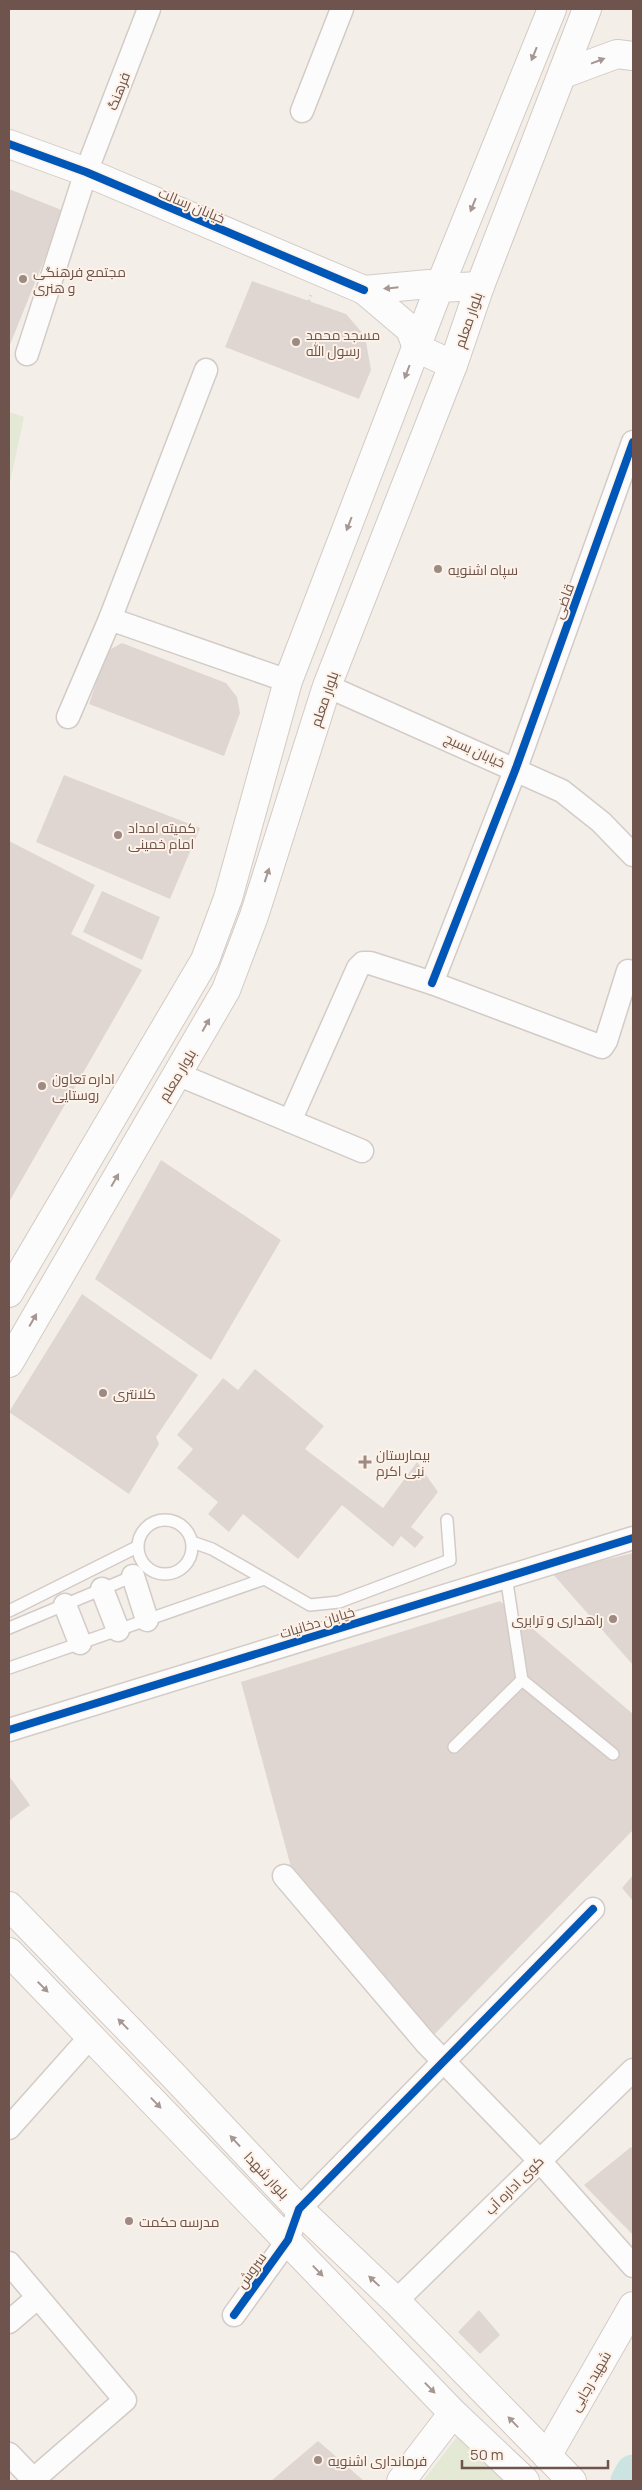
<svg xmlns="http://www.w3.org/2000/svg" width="642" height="2490" viewBox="0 0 642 2490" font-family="Manrope,Cairo,sans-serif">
	<rect width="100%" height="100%" fill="#f4eee8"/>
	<!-- green -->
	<g fill="#e3e9d4">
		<path d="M9,412l15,5 -15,70z"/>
		<path d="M460,2433l49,48h-86z"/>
	</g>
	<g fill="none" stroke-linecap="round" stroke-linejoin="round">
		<!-- river -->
		<path stroke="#cbe4e2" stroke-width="35" d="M628,2481l5,-9"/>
	</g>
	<!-- building -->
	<g fill="#e0d6d1">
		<path d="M9,189l55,22 -55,136z"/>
		<path d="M252,281l94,33 19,22 6,34 -12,29 -134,-52z"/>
		<path d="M122,643l104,40 11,14 3,16 -16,43 -135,-52 18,-53z"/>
		<path d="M64,775l136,53 -30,71 -134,-57z"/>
		<path d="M9,841l86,44 -24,49 71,36 -133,232z"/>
		<path d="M102,891l58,26 -18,43 -59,-28z"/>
		<path d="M161,1160l120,80 -70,120 -116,-81z"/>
		<path d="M82,1294l116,81 -42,62 3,7 -30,50 -120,-82z"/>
		<path d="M255,1369l69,57 -19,23 78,59 34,-46 21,30 -27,35 13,10 -9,11 -14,-12 -8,11 -51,-42 -44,54 -55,-45 -14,18 -21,-18 10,-12 -41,-34 16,-19 -16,-14 46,-57 15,12z"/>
		<path d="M633,1553v112l-81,-92z"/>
		<path d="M500,1601l133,113v116l-207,213 -128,-150 -57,-211z"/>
		<path d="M9,1776l21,29 -21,16z"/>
		<path d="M633,1875v26l-11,-13z"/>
		<path d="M631,2147l2,2v86l-49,-50z"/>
		<path d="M479,2310l21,25 -20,19 -22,-22z"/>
		<path d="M318,2441l46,40h-93z"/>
	</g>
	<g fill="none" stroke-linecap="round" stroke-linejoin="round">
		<defs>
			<g id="service">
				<circle cx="165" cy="1547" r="27"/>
				<path d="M192,1542l20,7 98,56 29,-3 111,-42 -3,-40"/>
				<path d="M9,1611l128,-64"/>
				<path d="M9,1628l127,-53"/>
				<path d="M9,1668l255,-89"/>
				<path d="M522,1680l91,74"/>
				<path d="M454,1747l68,-67 -16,-104"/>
			</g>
			<g id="minor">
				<path d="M302,111l40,-102"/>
				<path d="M27,354l59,-182 63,-163"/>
				<path d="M110,619l178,62"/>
				<path d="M327,686l235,105 39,31 32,33"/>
				<path d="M68,717l42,-98 96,-249"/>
				<path d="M432,983l84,-215 117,-326"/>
				<path d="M177,1074l185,77"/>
				<path d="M290,1121l68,-153 5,-5h7l62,20 170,64 4,-6 22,-70"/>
				<path d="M133,1576l14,44"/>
				<path d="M102,1589l16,41"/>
				<path d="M65,1605l15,38"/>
				<path d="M9,1730l624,-192"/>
				<path d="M284,1876l142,167 113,117 94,106"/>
				<path d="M9,2128l82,-92"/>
				<path d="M9,2263l116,137 -91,79"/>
				<path d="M396,2301l237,-231"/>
				<path d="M234,2315l54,-75 11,-31 294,-300"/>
				<path d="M9,2322l28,-24"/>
				<path d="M9,2454l26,27"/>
			</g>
			<g id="tertiary">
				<path d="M9,144l77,28 278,118"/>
				<path d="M453,365l-36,-17 -7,-19 -46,-39 65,-6 10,4 41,-2"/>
				<path d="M547,2456l86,-150"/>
				<path d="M401,2481l52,-68"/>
			</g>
			<g id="secondary">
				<path d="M563,74l54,-20 16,2"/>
				<path d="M9,1293l196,-333 23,-62 60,-217 151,-393 113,-279"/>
				<path d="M9,1363l217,-373 28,-74 73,-230 126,-321 27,-79 107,-277"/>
				<path d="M9,1906l162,167 128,136 97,92 176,180"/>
				<path d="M9,1952l444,461 72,68"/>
			</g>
		</defs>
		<!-- service casing -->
		<use href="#service" stroke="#d3cbc7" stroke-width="14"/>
		<!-- minor casing -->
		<use href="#minor" stroke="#d3cbc7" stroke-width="25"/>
		<!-- tertiary casing -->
		<use href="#tertiary" stroke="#d3cbc7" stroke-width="30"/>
		<!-- secondary casing -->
		<use href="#secondary" stroke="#d3cac4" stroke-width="30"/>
		<!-- path -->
		<path stroke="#d6cdc9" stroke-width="3" stroke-dasharray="1 4" stroke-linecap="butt" d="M309,301l3,-9"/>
		<!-- service -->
		<use href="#service" stroke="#fdfcfc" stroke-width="11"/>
		<!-- minor -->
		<use href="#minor" stroke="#fdfcfc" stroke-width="22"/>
		<!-- tertiary -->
		<use href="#tertiary" stroke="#fdfcfc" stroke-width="28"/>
		<!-- secondary -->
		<use href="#secondary" stroke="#fdfcfc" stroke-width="28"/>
		<defs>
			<g id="cycleway">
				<path d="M9,144l77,28 278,118"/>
				<path d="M432,983l84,-215 117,-326"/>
				<path d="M9,1730l624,-192"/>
				<path d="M234,2315l54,-75 11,-31 294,-300"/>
			</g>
		</defs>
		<!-- cycleway casing -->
		<use href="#cycleway" stroke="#fdf2e8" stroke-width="11"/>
		<!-- cycleway -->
		<use href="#cycleway" stroke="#0057b8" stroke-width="8"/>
	</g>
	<!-- one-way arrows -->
	<defs><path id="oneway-solid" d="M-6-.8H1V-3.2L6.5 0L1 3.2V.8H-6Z" transform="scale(1.25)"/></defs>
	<g fill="#a79792">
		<use href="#oneway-solid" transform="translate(534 54) rotate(112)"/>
		<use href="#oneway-solid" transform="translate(598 61) rotate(-21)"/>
		<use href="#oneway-solid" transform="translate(473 205) rotate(112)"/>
		<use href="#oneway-solid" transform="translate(391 288) rotate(174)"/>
		<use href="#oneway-solid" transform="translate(407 372) rotate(111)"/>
		<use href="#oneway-solid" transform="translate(349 524) rotate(111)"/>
		<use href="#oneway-solid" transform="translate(267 875) rotate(-72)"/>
		<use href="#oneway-solid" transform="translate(206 1025) rotate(-61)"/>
		<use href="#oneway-solid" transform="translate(115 1180) rotate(-60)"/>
		<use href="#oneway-solid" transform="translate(33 1320) rotate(-60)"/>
		<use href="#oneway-solid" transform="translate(43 1987) rotate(45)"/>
		<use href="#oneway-solid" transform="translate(123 2024) rotate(-134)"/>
		<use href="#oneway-solid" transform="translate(156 2103) rotate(46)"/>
		<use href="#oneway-solid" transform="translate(235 2141) rotate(-133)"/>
		<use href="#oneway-solid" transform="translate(318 2271) rotate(46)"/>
		<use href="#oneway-solid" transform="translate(374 2281) rotate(-137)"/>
		<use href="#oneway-solid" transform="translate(430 2388) rotate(46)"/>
		<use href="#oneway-solid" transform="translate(513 2422) rotate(-134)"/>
	</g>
	<!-- markers -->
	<g fill="#9d8a83" stroke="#fdf2e8" stroke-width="2">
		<circle cx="23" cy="279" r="5"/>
		<circle cx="296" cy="342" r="5"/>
		<circle cx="438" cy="569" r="5"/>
		<circle cx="118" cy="835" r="5"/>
		<circle cx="42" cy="1086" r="5"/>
		<circle cx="103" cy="1393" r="5"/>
		<path d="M362.5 1454.5h5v5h5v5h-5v5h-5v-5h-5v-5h5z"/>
		<circle cx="613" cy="1619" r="5"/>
		<circle cx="129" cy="2221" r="5"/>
		<circle cx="318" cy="2460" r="5"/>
	</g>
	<g text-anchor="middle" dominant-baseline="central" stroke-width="4" stroke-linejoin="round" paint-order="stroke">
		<!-- street labels -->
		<g font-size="14" fill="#6e544c" stroke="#fdf2e8">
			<text transform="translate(118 91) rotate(-69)">فرهنگ</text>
			<text transform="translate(192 205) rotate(23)">خیابان رسالت</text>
			<text transform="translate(468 320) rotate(-71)">بلوار معلم</text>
			<text transform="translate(563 601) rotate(-70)">قاضی</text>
			<text transform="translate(324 699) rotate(-71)">بلوار معلم</text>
			<text transform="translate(475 750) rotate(24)">خیابان بسبچ</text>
			<text transform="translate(177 1075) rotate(-59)">بلوار معلم</text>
			<text transform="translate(317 1622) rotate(-17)">خیابان دخانیات</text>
			<text transform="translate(267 2175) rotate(47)">بلوار شهدا</text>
			<text transform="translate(514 2185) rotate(-45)">کوی اداره آب</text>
			<text transform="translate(251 2270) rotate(-54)">سروش</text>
			<text transform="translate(590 2381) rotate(-60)">شهید رجایی</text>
		</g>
		<!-- poi labels -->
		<g font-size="14" fill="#6e544c" stroke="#fdf2e8" text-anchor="start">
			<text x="33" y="271">مجتمع فرهنگی<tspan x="33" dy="16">و هنری</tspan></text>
			<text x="306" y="334">مسجد محمد<tspan x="306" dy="16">رسول الله</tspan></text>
			<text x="448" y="569">سپاه اشنویه</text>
			<text x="128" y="827">کمیته امداد<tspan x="128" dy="16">امام خمینی</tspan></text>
			<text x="52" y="1078">اداره تعاون<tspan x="52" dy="16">روستایی</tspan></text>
			<text x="113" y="1393">کلانتری</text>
			<text x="376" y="1454">بیمارستان<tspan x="376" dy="16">نبی اکرم</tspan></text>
			<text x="603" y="1619" text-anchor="end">راهداری و ترابری</text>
			<text x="139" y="2221">مدرسه حکمت</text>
			<text x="328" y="2460">فرمانداری اشنویه</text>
		</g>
	</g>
	<!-- border -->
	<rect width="642" height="2490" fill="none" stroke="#6e544c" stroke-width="20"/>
	<!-- scale -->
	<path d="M462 2460v8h146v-8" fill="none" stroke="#6e544c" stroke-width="2.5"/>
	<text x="470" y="2460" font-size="15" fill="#6e544c" stroke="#fdf2e8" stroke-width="4" paint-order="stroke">50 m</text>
</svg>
